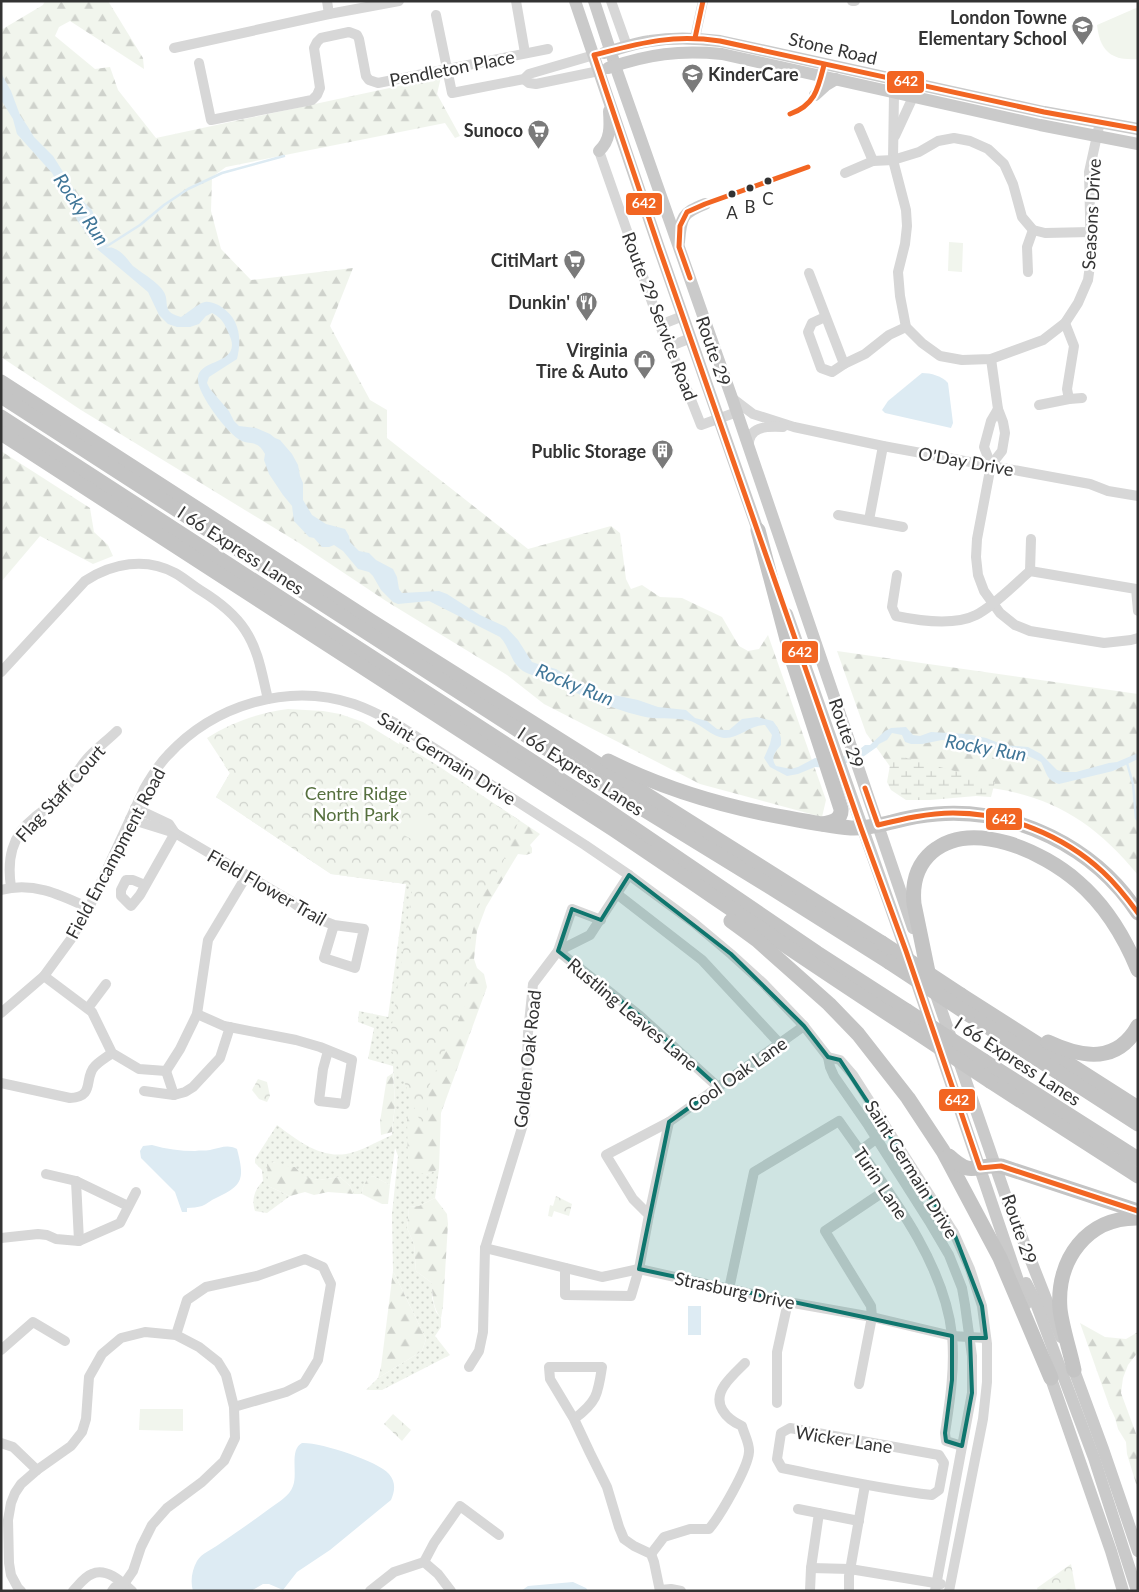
<svg xmlns="http://www.w3.org/2000/svg" width="1139" height="1592" viewBox="0 0 1139 1592" font-family="Lato,sans-serif">
	<defs>
		<pattern id="grass-dots" width="8" height="8" patternUnits="userSpaceOnUse" patternTransform="scale(1.25)"><rect width="8" height="8" fill="#f1f5ed"/><path d="M2 2h.1M6 6h.1" fill="none" stroke="#cfd2cc" stroke-width="1.8" stroke-linecap="round"/></pattern>
		<pattern id="forest-firs" width="22" height="20" patternUnits="userSpaceOnUse" patternTransform="scale(1.25)"><rect width="22" height="20" fill="#f1f5ed"/><path d="M5 1l3.5 6h-7zM16 11l3.5 6h-7z" fill="#cfd2cc"/></pattern>
		<pattern id="wetland-marsh" width="20" height="14" patternUnits="userSpaceOnUse" patternTransform="scale(1.25)"><rect width="20" height="14" fill="#f1f5ed"/><path d="M1 5h8M5 5V1M11 12h8M15 12V8" fill="none" stroke="#cfd2cc"/></pattern>
		<pattern id="park-crowns" width="20" height="18" patternUnits="userSpaceOnUse" patternTransform="scale(1.25)"><rect width="20" height="18" fill="#f1f5ed"/><path d="M2 6a3 3 0 1 1 6 0M12 15a3 3 0 1 1 6 0" fill="none" stroke="#cfd2cc"/></pattern>
	</defs>
	<rect width="100%" height="100%" fill="#fff"/>
	<!-- grass -->
	<path fill="url(#grass-dots)" d="M399,742l38,23 40,27 -51,383 13,-6 -4,29 -16,8 -10,1 -2,21 7,16 2,27 16,12v15l4,14 5,6v9l-6,9 15,19 -68,35h-16l12,-12 44,-27 4,-12 -33,-68 -1,-57 6,-58 -3,-8 -5,37 -17,-9 -4,2 -6,9 -1,7h-8l-4,-8 -10,-9 -21,3 -16,-3 -8,-10h-9l-13,-5 -5,24 22,10 -23,17 -12,-2c-4,-12 0,-22 8,-30l-1,-11 -7,-7v-4l22,-34c20,15 42,33 69,29 14,-2 32,-13 46,-19l3,-31 -2,-38 -25,-7 6,-31 -16,-6 1,-11 29,6 18,-133 -75,-10 -115,-77 14,-24 -6,-8 176,-15z"/>
	<!-- forest -->
	<g fill="url(#forest-firs)">
		<path d="M45,1h63l35,57 1,11 -74,-48 -11,6 -4,9 40,33 15,-2 8,23 38,48 285,-61 -4,17 23,42 -5,2 -10,-15 -219,44 -14,10 -1,34 10,38 30,31 102,-12 -23,58 40,74 17,10v28l141,111 83,-23 9,7 6,46 5,10 11,-4 18,12 22,1 40,19 17,29 9,5 11,-2 9,-14 58,165 -4,17 -122,-33 -156,-80 -37,-29 -121,-74 -87,-58 -218,-133 -80,-53v-327l42,-25z"/>
		<path d="M1,451l89,57 4,24 14,13 5,11 -20,8 -53,-28 -39,46z"/>
		<path d="M837,651l301,43v181c-46,-56 -92,-83 -165,-89 -23,-2 -46,0 -69,0l-38,-53z"/>
		<path d="M477,792l63,42 -10,11 2,3v5l-6,2 -8,-1 -32,53 -9,24 -3,28 3,9 7,6 3,13 -46,126 -2,56 -13,6 -12,-5 -6,-4 -1,-45 13,-91z"/>
		<path d="M393,1073l2,31 -3,28 -11,3 -1,-13 7,-45z"/>
		<path d="M267,1162c10,-1 18,5 28,5l9,10 15,3 21,-3 10,9 4,8 -26,-2 -14,3 -9,-3 -15,4 -22,-10z"/>
		<path d="M373,1176l17,9 -2,19h-6l-20,-10 1,-7 5,-9z"/>
		<path d="M435,1198l12,16 1,10 -5,82 -2,12c-8,-10 -9,-22 -9,-35l-16,-12 -2,-27 -7,-16 2,-21 10,-1z"/>
		<path d="M393,1271l33,68 -4,12 -44,27 3,-11z"/>
		<path d="M1080,1323l25,14 21,2 12,-7v20l-10,13 -5,13 -2,15 17,46v51l-11,-36 -1,-12 -8,-13 -3,-11 -6,-13z"/>
	</g>
	<!-- wetland -->
	<path fill="url(#wetland-marsh)" d="M892,754l103,28 -4,15 -15,-1 -46,4h-24l-15,-10 -4,-8z"/>
	<!-- park -->
	<g fill="url(#park-crowns)">
		<path d="M288,709l35,2 17,3 23,8 88,54 68,44 -16,42 -21,34 -11,41 -6,68 -36,81 -3,50 -37,-92 24,-159 -82,-11 -115,-77 14,-24 -23,-35c25,-16 51,-25 81,-29z"/>
		<path d="M258,1079l9,3 3,14 -3,6 -8,-3 -7,-9z"/>
		<path d="M556,1196l16,8 -3,12 -15,-5 -2,6 -4,-1 2,-11 3,1z"/>
		<path d="M393,1414l18,16 -9,11 -18,-17z"/>
		<path d="M1071,1564l5,27h-38l-1,-3z"/>
	</g>
	<!-- garden -->
	<g fill="#f1f5ed">
		<path d="M1136,8l2,1v50c-27,2 -38,-8 -41,-34z"/>
		<path d="M949,242l14,1 -1,29 -14,-1z"/>
		<path d="M418,809l15,9 -16,24 -15,-8z"/>
		<path d="M140,1409h43v22l-44,-1z"/>
	</g>
	<!-- water -->
	<g fill="#ddebf3">
		<path d="M1,73l10,18 9,24 8,12 6,10 19,19 26,41 13,13 7,19 8,15 -2,4c2,0 6,-1 8,0 9,3 14,11 20,18 9,7 20,13 28,22 12,13 -3,23 20,29 7,-4 17,-14 24,-15 5,-1 11,2 15,4 20,12 22,33 17,53l-28,18 -2,6 3,6 19,22 5,10 5,5 17,2 14,6 5,4 5,2 12,14 6,11 2,11 3,7v17l9,15 14,9 19,5 4,7 1,6 9,9 10,2 7,7 17,9 4,8 2,12 3,4 37,-2 8,3 33,21 26,12 12,13 14,22 6,2 18,5 16,10 32,14 34,7 20,7 28,3 9,8 12,3 10,8 7,1h5l13,-11 15,-2 16,4 5,7 3,10v7c-6,7 -11,13 -5,21l15,3 7,-2 17,-9 18,2 23,-8 9,-7h5l15,-14 6,-3 15,-1 7,8 7,1 11,-4 36,2 19,4 18,7 24,2 13,7 16,16 7,2h12l33,-9 8,-1 21,-9v6l-25,12 -54,13c-13,-4 -12,-11 -18,-22l-17,-8 -61,-10 -6,-2 -15,-2 -20,4h-11l-6,-2 -3,-7 -10,-2 -5,7 -8,4 -2,3 -17,12 -30,9 -15,-1 -17,7 -11,2 -17,-9 -6,-9 6,-14 2,-9 -7,-10c-15,0 -25,13 -40,13 -14,-1 -24,-15 -38,-18 -15,-3 -31,0 -46,-4 -33,-8 -65,-23 -96,-37 -7,-3 -16,-4 -22,-8 -13,-9 -13,-24 -23,-34l-71,-36 -31,3 -5,-2 -12,-12 -8,-14 -4,-4 -11,-3 -15,-18 -9,-6 -5,2h-7l-8,-9 -5,-1 -15,-16 -2,-15 -9,-11 -14,-21 -5,-14 1,-6c-8,-15 -13,-8 -25,-14 -14,-8 -41,-45 -42,-59 -3,-21 34,-16 34,-36 0,-5 -3,-11 -5,-15 -3,-8 -7,-13 -15,-17l-6,3 -7,8 -9,3h-13l-9,-3 -9,-9 -11,-23 -51,-43 -20,-29 -12,-25 -13,-22 -35,-39 -4,-15 -12,-19z"/>
		<path d="M922,373c9,0 20,3 26,10l5,40 -2,5 -66,-15 -3,-3 6,-9z"/>
		<path d="M152,1145c14,4 28,6 43,6 5,-1 10,0 15,-1 11,-2 17,-6 27,-1 7,28 8,36 -21,49 -5,2 -9,6 -14,8 -4,1 -10,2 -15,2v4h-5l-7,-20 -34,-34 -1,-7 3,-5z"/>
		<rect x="688" y="1306" width="13" height="29"/>
		<path d="M302,1443c18,-1 76,18 87,31 7,8 6,17 2,26l-61,50 -33,22 -14,18 -14,-6h-6l-12,7h-58c-3,-10 -1,-21 4,-30 5,-8 14,-11 21,-16 17,-12 34,-23 51,-36 8,-6 21,-13 24,-23 5,-13 -4,-36 9,-43z"/>
		<path d="M573,1582l13,6 2,3h-67l7,-5z"/>
	</g>
	<g fill="none" stroke-linecap="round" stroke-linejoin="round">
		<!-- stream -->
		<g stroke="#ddebf3" stroke-width="2.5">
			<path d="M104,248l36,-23 24,-20 24,-16 34,-16 62,-17"/>
			<path d="M1127,763l6,21 3,34 2,2"/>
		</g>
		<!-- minor -->
		<g stroke="#d7d7d7" stroke-width="10">
			<path d="M327,1l2,13"/>
			<path d="M516,1l9,52"/>
			<path d="M611,1l16,45"/>
			<path d="M852,1h3"/>
			<path d="M436,15l16,78 72,-14 5,-5 65,-19"/>
			<path d="M695,38l8,-37"/>
			<path d="M174,48l155,-34 70,-13"/>
			<path d="M199,63l12,57 101,-20 5,-5 3,-7 -6,-40 3,-6 4,-4 28,-6 8,3 2,4 7,37 3,4 9,3 170,-34"/>
			<path d="M524,79l5,4 7,1 63,-13"/>
			<path d="M894,93l-1,67 13,50 1,16 -2,18 -7,28 2,24 6,31 16,16 18,13 22,4 29,-1 52,-19 22,-17 13,-20 10,-23 3,-22 -2,-86 11,-50"/>
			<path d="M859,128l14,33 20,-1 26,-8 19,-11 16,-3 16,3 18,8 16,15 9,20 9,33 11,13 12,3 46,-1"/>
			<path d="M895,136l18,-39"/>
			<path d="M599,151l61,174 8,22 9,17 24,61 36,-13"/>
			<path d="M845,173l28,-12"/>
			<path d="M1028,272l-1,-25 6,-17"/>
			<path d="M809,273l35,91 -12,8 -11,-4 -13,-36 4,-9 13,-6"/>
			<path d="M1065,323l9,23 -7,43 2,10"/>
			<path d="M660,325l23,-9"/>
			<path d="M668,347l23,-9"/>
			<path d="M991,359l7,50 5,13 2,11 -3,18 -11,14 -14,74 -1,18 2,18 6,16 16,22 15,12 15,6 74,12 27,-3 7,-2"/>
			<path d="M844,364l21,-10 24,-19 17,-8"/>
			<path d="M732,398l21,16 41,13 89,19 207,38 18,7 30,5"/>
			<path d="M1039,405l30,-6 13,-1"/>
			<path d="M749,449c-3,-23 18,-23 34,-22"/>
			<path d="M991,465l-7,-18 7,-26 7,-12"/>
			<path d="M838,515l65,12"/>
			<path d="M869,520l14,-74"/>
			<path d="M1030,571l1,-32"/>
			<path d="M897,575l-5,32 4,9c24,5 58,10 80,-1 18,-9 39,-31 54,-44l106,18 2,22"/>
			<path d="M1,672l84,-91c27,-18 61,-24 90,-8 9,5 17,12 25,17 18,11 34,23 45,40 14,21 17,45 23,69"/>
			<path d="M135,808l34,16 6,9"/>
			<path d="M130,819l45,14 116,68 20,15 23,9 30,4 -9,39 -31,-10 10,-33"/>
			<path d="M145,885l-12,-5h-7l-5,10v6l10,10 9,-11 35,-62"/>
			<path d="M11,887c-4,-27 0,-51 23,-69 8,-7 17,-12 24,-20 11,-12 18,-26 28,-38 9,-11 21,-19 31,-29"/>
			<path d="M1,890c32,-9 60,5 88,18"/>
			<path d="M617,894l85,66 78,84"/>
			<path d="M601,920l-29,-11 -14,42 82,65 78,71"/>
			<path d="M44,976l48,36 20,41 27,16 27,2"/>
			<path d="M88,1008l18,-24"/>
			<path d="M1,1013l43,-37 27,-37 18,-31 55,-119c7,-12 14,-24 24,-34 46,-50 120,-73 186,-51 14,5 28,12 41,19l190,122 44,30 65,48 37,31 32,29 41,43 24,31 2,10 4,9 34,49 61,96 20,34 13,33 3,17 7,51v37l-37,198"/>
			<path d="M197,1014l27,12 72,14 24,7 32,13 -7,44 -26,-3 4,-32 5,-18"/>
			<path d="M828,1057l12,3 13,15 101,158 16,36 12,37 5,38v38l-4,37 -34,172"/>
			<path d="M166,1071l14,-22 17,-35 11,-74 39,-65"/>
			<path d="M166,1071l8,24"/>
			<path d="M1,1083l69,15c26,-1 13,-20 25,-32 5,-5 12,-9 17,-13"/>
			<path d="M144,1091l30,4 11,-3 8,-5 27,-29 10,-31"/>
			<path d="M860,1151l21,-16"/>
			<path d="M46,1174l30,7 52,25"/>
			<path d="M76,1181l3,60"/>
			<path d="M649,1215l20,-93"/>
			<path d="M1,1238l37,-4 9,1 9,4 23,2 41,-18 16,-31"/>
			<path d="M485,1248l117,29 37,-8 149,33 84,15 80,19 34,2"/>
			<path d="M565,1268v27l66,1 8,-27 10,-54 -16,-16 -27,-44 63,-33 135,-96"/>
			<path d="M729,1289l25,-117 85,-51c43,62 105,137 113,214 3,33 -2,66 -7,98l1,8 16,5"/>
			<path d="M176,1335l11,-35 19,-13 51,-11 48,-17 18,8 8,17 -13,76 -14,23 -18,9 -52,15"/>
			<path d="M1,1350l32,-28 32,19"/>
			<path d="M469,1367l10,-16 4,-19 2,-84 40,-130 3,-85 5,-49 25,-33 32,-16 39,-60"/>
			<path d="M859,1384l13,-67 -1,-11 -46,-75 61,-41"/>
			<path d="M777,1403v-51l11,-50"/>
			<path d="M574,1419c23,-17 24,-25 28,-52h-53l1,12 24,40 16,34 17,34 12,40 5,12 10,7 17,8 3,8 6,29"/>
			<path d="M790,1428l149,27 5,8 -5,27 -7,5c-51,-6 -100,-17 -150,-27l-5,-9 4,-26z"/>
			<path d="M1,1443l12,4 24,23"/>
			<path d="M798,1509l61,12"/>
			<path d="M651,1554l13,-17 26,-8h19c11,-13 39,-61 40,-77 1,-8 -5,-18 -7,-26 -16,-7 -30,-22 -18,-40 5,-8 14,-16 21,-23"/>
			<path d="M424,1562l10,-19 26,-37 39,29"/>
			<path d="M811,1568l39,1 91,15"/>
			<path d="M660,1590l11,-1 10,2"/>
			<path d="M21,1591l-3,-3 -7,-13 -2,-12 -1,-43 3,-17 4,-10 6,-9 16,-14 34,-24 11,-14 4,-13 3,-42 13,-23 19,-16 24,-6 31,3 23,12 19,15 8,13 8,32 1,31 -11,23 -22,21 -35,26 -15,17 -11,22 -8,24 -9,13 -1,7"/>
			<path d="M73,1591c6,-6 11,-14 19,-17 14,-7 30,8 40,17"/>
			<path d="M112,1591l3,-4 9,-3"/>
			<path d="M370,1591l24,-19 30,-10 14,12 13,17"/>
			<path d="M810,1591l1,-23 8,-55"/>
			<path d="M849,1591v-15l16,-91"/>
		</g>
		<!-- major -->
		<g stroke="#cacaca" stroke-width="12">
			<path d="M575,1l84,247 102,291"/>
			<path d="M594,1l24,73 114,324 181,530"/>
			<path d="M604,53c15,-4 30,-10 46,-12 24,-4 47,-3 70,0l324,71 94,17"/>
			<path d="M608,68c41,-14 71,-18 114,-14l318,71 98,19"/>
			<path d="M815,95l11,-10 10,-6"/>
			<path d="M599,151c12,-11 11,-25 10,-40"/>
			<path d="M679,242c2,-25 3,-29 26,-38"/>
			<path d="M787,614l119,337 120,353"/>
			<path d="M934,989l72,208 55,140"/>
			<path d="M1026,1283l8,15 60,160 43,133"/>
			<path d="M1071,1362l32,87 35,102"/>
			<path d="M1048,1370l63,181 12,40"/>
		</g>
		<!-- highway -->
		<g stroke="#c4c4c4" stroke-width="15">
			<path d="M1,382l370,239 511,322"/>
			<path d="M1,396l582,376 189,116 117,74"/>
			<path d="M1,417l600,389 216,147 90,58"/>
			<path d="M1,433c205,131 409,263 612,396 100,67 199,136 300,201"/>
			<path d="M758,530l35,132 48,147c1,11 -9,13 -18,15"/>
			<path d="M608,761c58,29 116,46 180,57 21,4 42,8 63,10 14,1 28,-3 41,-6 15,-4 30,-7 45,-8 78,-6 158,33 201,99"/>
			<path d="M731,921l26,19 72,64 29,30 50,64 35,53 57,107 51,120"/>
			<path d="M928,972l-14,-68c-2,-20 3,-39 18,-52 40,-34 112,0 146,30 28,24 46,54 60,88"/>
			<path d="M961,995l177,113"/>
			<path d="M968,1014l170,110"/>
			<path d="M1048,1042c34,16 69,22 90,-16"/>
			<path d="M984,1061l154,98"/>
			<path d="M990,1081l148,95"/>
			<path d="M949,1156c25,23 25,7 52,10l137,45"/>
			<path d="M1074,1370c-4,-19 -12,-43 -14,-61 -4,-49 27,-92 78,-91"/>
		</g>
		<!-- highway-bridge -->
		<g stroke="#c4c4c4" stroke-width="15">
			<path d="M882,943l79,52"/>
			<path d="M889,962l79,52"/>
			<path d="M907,1011l77,50"/>
			<path d="M913,1030l77,51"/>
		</g>
		<defs>
			<g id="bus-1">
				<path d="M695,38l8,-37"/>
				<path d="M790,114c25,-9 28,-25 34,-49"/>
				<path d="M1138,129l-94,-17 -324,-71c-49,-7 -79,2 -126,14l65,193 202,580 45,123 74,217 21,-2 137,45"/>
				<path d="M690,278l-11,-31 1,-21 7,-14 18,-8 103,-37"/>
				<path d="M865,788l13,37c25,-6 50,-12 75,-12 55,0 110,22 150,59 13,12 24,26 35,41"/>
			</g>
		</defs>
		<!-- bus-1 casing -->
		<use href="#bus-1" stroke="#fff" stroke-width="9"/>
		<!-- bus-1 -->
		<use href="#bus-1" stroke="#f26522" stroke-width="5"/>
	</g>
	<!-- marked area -->
	<path fill="#0f766e" fill-opacity="0.2" stroke="#0f766e" stroke-width="4" stroke-linejoin="round" d="M629,875l102,79 73,72 24,31 12,3 114,173 28,73 4,32h-16l2,55 -10,53 -16,-5 -1,-8 7,-53v-44l-313,-67 30,-147 49,-35 -78,-71 -82,-65 14,-42 29,11z"/>
	<!-- icons -->
	<defs>
		<symbol id="school-pin" viewBox="-11 -11 22 30"><path d="M0 17L-7.5 6A9.5 9.5 0 1 1 7.5 6Z" fill="#7a7a7a" stroke="#fff"/><path d="M0-5L7-2L0 1L-7-2ZM-4 1L0 2.5L4 1V4Q0 6-4 4Z" fill="#fff"/></symbol>
		<symbol id="supermarket-pin" viewBox="-11 -11 22 30"><path d="M0 17L-7.5 6A9.5 9.5 0 1 1 7.5 6Z" fill="#7a7a7a" stroke="#fff"/><path d="M-6-5.5h2.5l.6 2H6L4.5 2H-2.5L-4.4-4H-6ZM-1.5 3.2a1.3 1.3 0 1 0 .1 0ZM3 3.2a1.3 1.3 0 1 0 .1 0Z" fill="#fff"/></symbol>
		<symbol id="restaurant-pin" viewBox="-11 -11 22 30"><path d="M0 17L-7.5 6A9.5 9.5 0 1 1 7.5 6Z" fill="#7a7a7a" stroke="#fff"/><path d="M-5-6h1v4h1v-4h1v4h1v-4h1v5L-1.5 .5V6h-2V.5L-5-1ZM5-6V6H3V1.5H1.5Q1.5-4 5-6Z" fill="#fff"/></symbol>
		<symbol id="shop-pin" viewBox="-11 -11 22 30"><path d="M0 17L-7.5 6A9.5 9.5 0 1 1 7.5 6Z" fill="#7a7a7a" stroke="#fff"/><path d="M-5-2.5h2.3a2.7 3.5 0 0 1 5.4 0H5L5.5 6h-11ZM-1.5-2.5h3a1.5 2.3 0 0 0-3 0Z" fill="#fff"/></symbol>
		<symbol id="building-pin" viewBox="-11 -11 22 30"><path d="M0 17L-7.5 6A9.5 9.5 0 1 1 7.5 6Z" fill="#7a7a7a" stroke="#fff"/><path d="M-4-6H4V6H1V3H-1V6H-4ZM-2.5-4.3h1.7v1.8h-1.7ZM.8-4.3h1.7v1.8H.8ZM-2.5-1h1.7V.8h-1.7ZM.8-1h1.7V.8H.8Z" fill="#fff"/></symbol>
	</defs>
	<g fill-rule="evenodd">
		<use href="#school-pin" x="1070" y="14" width="25" height="34"/>
		<use href="#school-pin" x="680" y="62" width="25" height="34"/>
		<use href="#supermarket-pin" x="526" y="118" width="25" height="34"/>
		<use href="#supermarket-pin" x="562" y="248" width="25" height="34"/>
		<use href="#restaurant-pin" x="574" y="290" width="25" height="34"/>
		<use href="#shop-pin" x="632" y="348" width="25" height="34"/>
		<use href="#building-pin" x="650" y="438" width="25" height="34"/>
	</g>
	<!-- markers -->
	<g fill="#333" stroke="#fff" stroke-width="2">
		<circle cx="768" cy="181" r="4.5"/>
		<circle cx="750" cy="188" r="4.5"/>
		<circle cx="732" cy="194" r="4.5"/>
	</g>
	<g text-anchor="middle" dominant-baseline="central" stroke-width="5" stroke-linejoin="round" paint-order="stroke">
		<!-- bus labels -->
		<g font-size="17" fill="#333" stroke="#fff">
			<text x="768" y="198">C</text>
			<text x="750" y="206">B</text>
			<text x="732" y="212">A</text>
		</g>
		<!-- poi labels -->
		<g font-size="18" font-weight="bold" fill="#333" stroke="#fff" text-anchor="end">
			<text x="1067" y="17">London Towne<tspan x="1067" dy="21">Elementary School</tspan></text>
			<text x="708" y="74" text-anchor="start">KinderCare</text>
			<text x="523" y="130">Sunoco</text>
			<text x="558" y="260">CitiMart</text>
			<text x="570" y="302">Dunkin'</text>
			<text x="628" y="350">Virginia<tspan x="628" dy="21">Tire &amp; Auto</tspan></text>
			<text x="646" y="451">Public Storage</text>
		</g>
		<!-- street labels -->
		<g font-size="18" fill="#333" stroke="#fff">
			<text transform="translate(833 48) rotate(13)">Stone Road</text>
			<text transform="translate(452 68) rotate(-11)">Pendleton Place</text>
			<text transform="translate(1091 214) rotate(-87)">Seasons Drive</text>
			<text transform="translate(660 316) rotate(69)">Route 29 Service Road</text>
			<text transform="translate(714 351) rotate(71)">Route 29</text>
			<text transform="translate(966 461) rotate(10)">O'Day Drive</text>
			<text transform="translate(241 550) rotate(33)">I 66 Express Lanes</text>
			<text transform="translate(847 733) rotate(71)">Route 29</text>
			<text transform="translate(447 758) rotate(32)">Saint Germain Drive</text>
			<text transform="translate(581 771) rotate(33)">I 66 Express Lanes</text>
			<text transform="translate(60 793) rotate(-48)">Flag Staff Court</text>
			<text transform="translate(115 853) rotate(-62)">Field Encampment Road</text>
			<text transform="translate(267 887) rotate(30)">Field Flower Trail</text>
			<text transform="translate(633 1014) rotate(40)">Rustling Leaves Lane</text>
			<text transform="translate(527 1059) rotate(-84)">Golden Oak Road</text>
			<text transform="translate(1018 1061) rotate(33)">I 66 Express Lanes</text>
			<text transform="translate(737 1074) rotate(-35)">Cool Oak Lane</text>
			<text transform="translate(912 1169) rotate(58)">Saint Germain Drive</text>
			<text transform="translate(881 1183) rotate(56)">Turin Lane</text>
			<text transform="translate(1020 1229) rotate(71)">Route 29</text>
			<text transform="translate(735 1290) rotate(12)">Strasburg Drive</text>
			<text transform="translate(844 1439) rotate(9)">Wicker Lane</text>
		</g>
		<!-- park labels -->
		<g font-size="18" fill="#56703f" stroke="#fff">
			<text x="356" y="793">Centre Ridge<tspan x="356" dy="21">North Park</tspan></text>
		</g>
		<!-- water labels -->
		<g font-size="19" font-style="italic" fill="#3f7597" stroke="#fff">
			<text transform="translate(82 209) rotate(56)">Rocky Run</text>
			<text transform="translate(575 684) rotate(22)">Rocky Run</text>
			<text transform="translate(986 747) rotate(10)">Rocky Run</text>
		</g>
	</g>
	<g stroke="#fff" stroke-width="2">
		<rect x="886" y="70" width="39" height="24" rx="5" fill="#f26522"/>
		<rect x="625" y="192" width="38" height="24" rx="5" fill="#f26522"/>
		<rect x="781" y="640" width="38" height="24" rx="5" fill="#f26522"/>
		<rect x="985" y="807" width="38" height="24" rx="5" fill="#f26522"/>
		<rect x="938" y="1088" width="38" height="24" rx="5" fill="#f26522"/>
	</g>
	<g font-size="14" text-anchor="middle" font-weight="bold" fill="#fff">
		<text x="906" y="86">642</text>
		<text x="644" y="208">642</text>
		<text x="800" y="657">642</text>
		<text x="1004" y="824">642</text>
		<text x="957" y="1105">642</text>
	</g>
	<!-- border -->
	<rect width="1139" height="1592" fill="none" stroke="#333333" stroke-width="5"/>
</svg>
